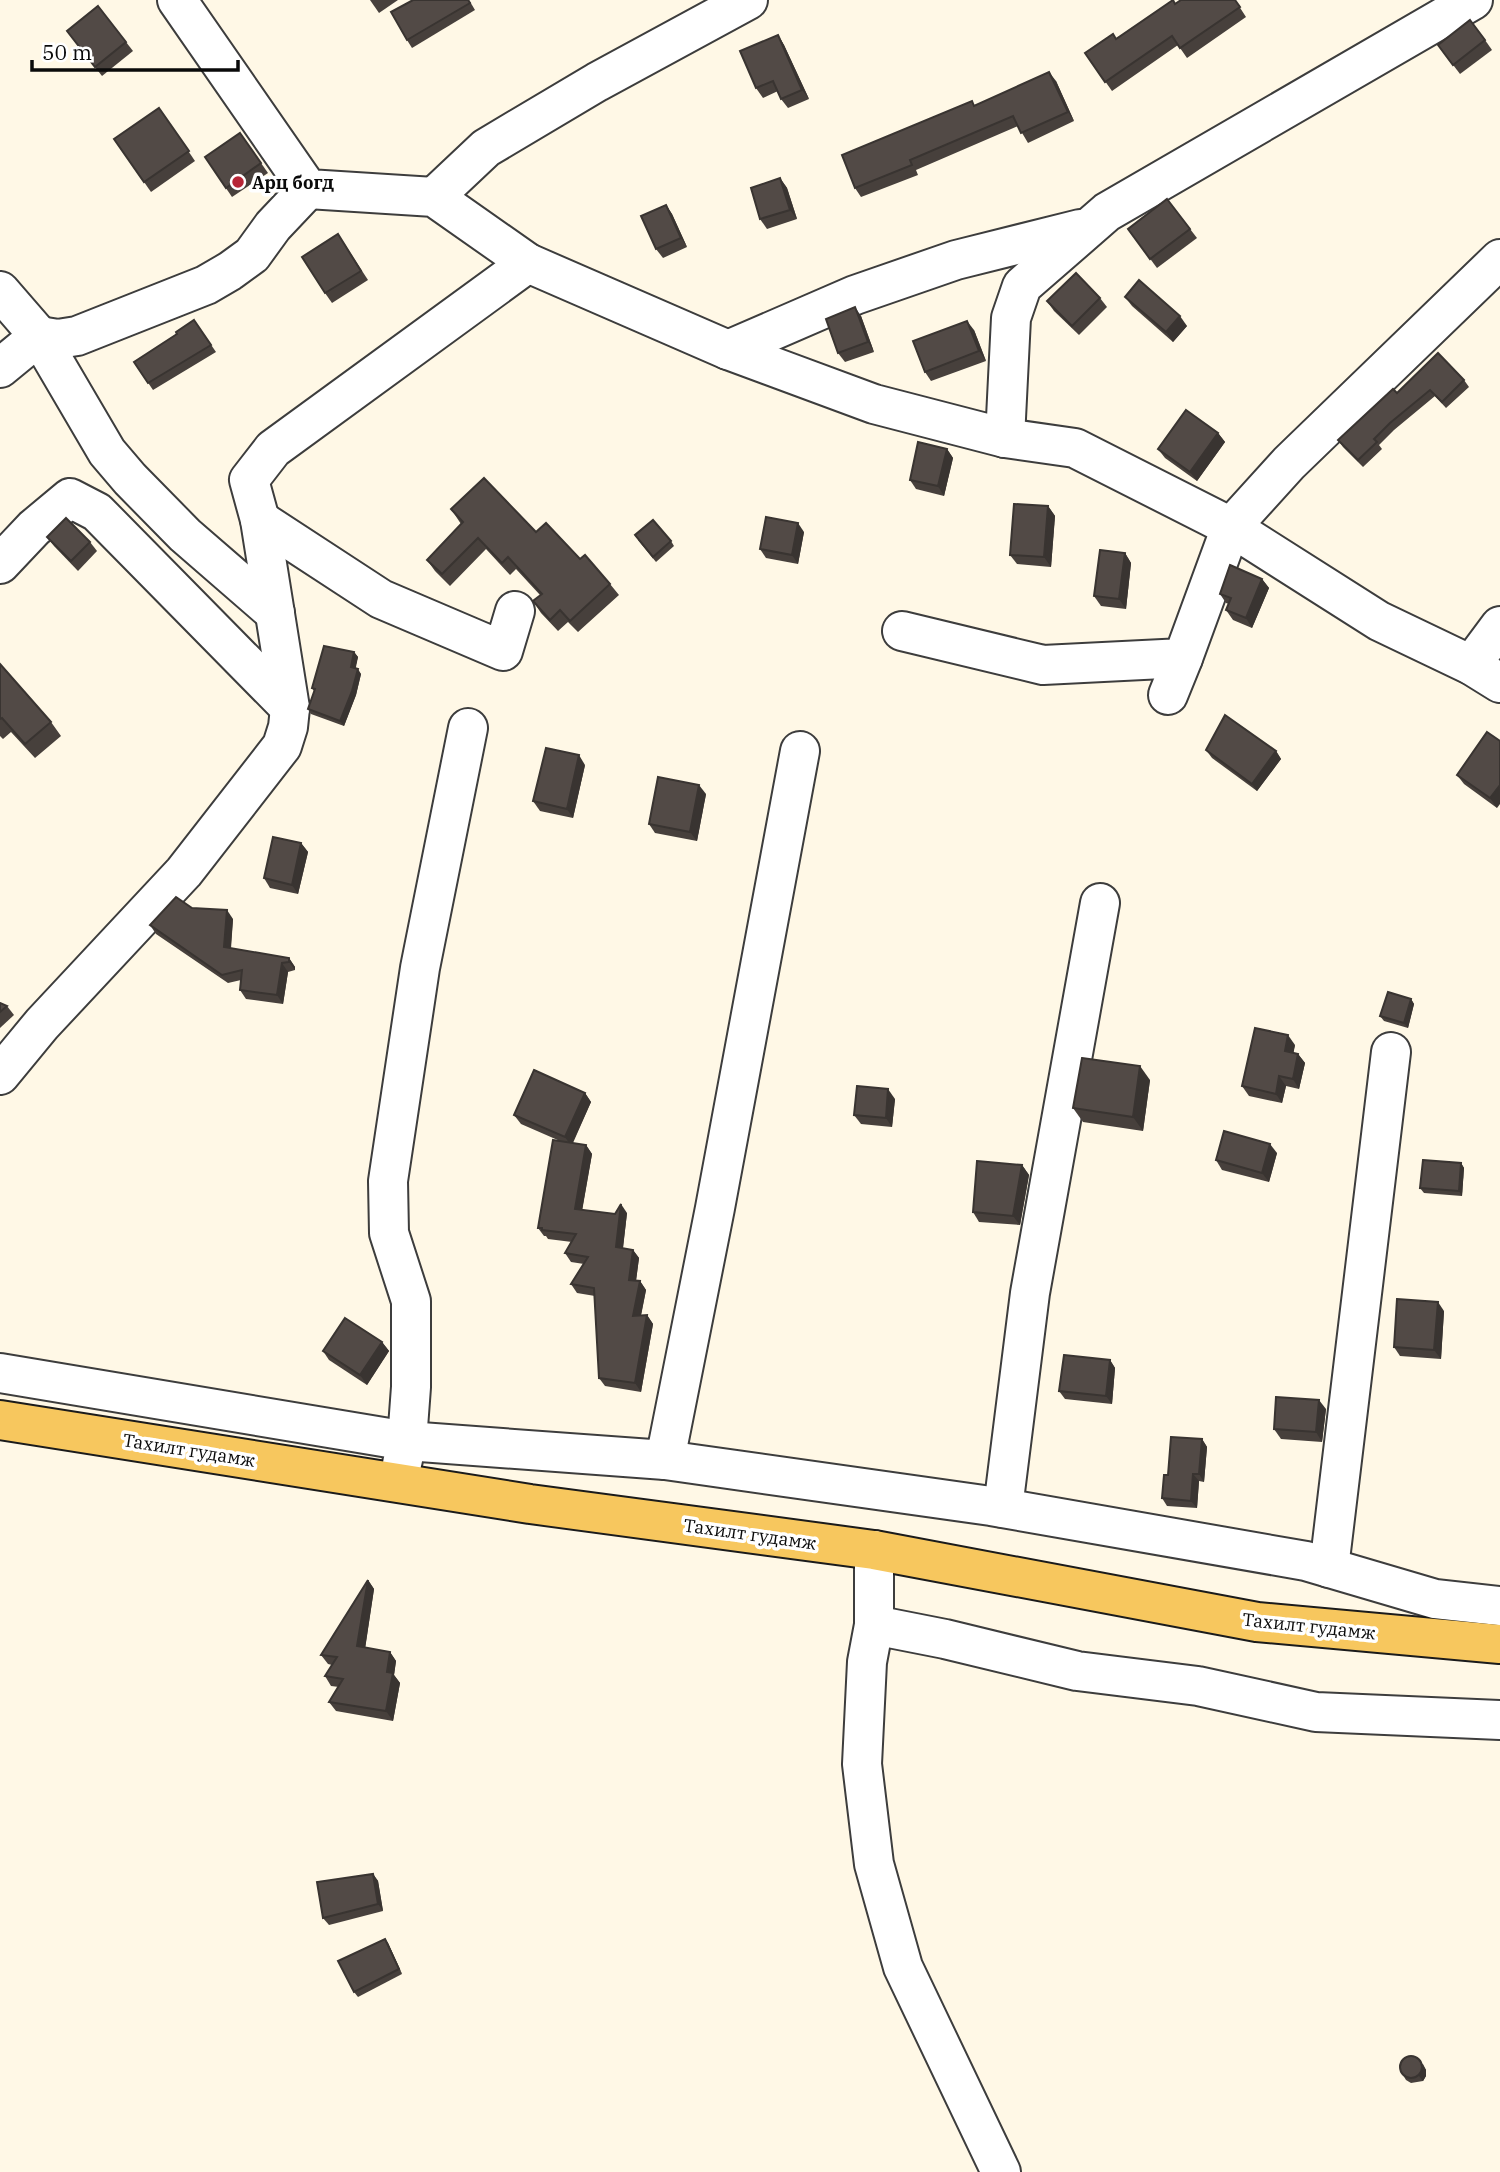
<svg xmlns="http://www.w3.org/2000/svg" width="1500" height="2172" viewBox="0 0 1500 2172" font-family="'IBM Plex Serif',serif">
	<rect width="100%" height="100%" fill="#fff8e6"/>
	<g fill="none" stroke-linecap="round" stroke-linejoin="round">
		<defs>
			<g id="minor">
				<path d="M177,0l131,189 126,8 94,66 200,87 146,54 131,34 70,10 156,79 148,94 92,44 29,18"/>
				<path d="M434,197l52,-49 111,-66 151,-82"/>
				<path d="M0,291l39,45 68,116 23,27 55,56 90,78"/>
				<path d="M728,350l127,-55 101,-35 124,-31"/>
				<path d="M0,368l39,-32 19,3 19,-3 129,-51 24,-14 22,-16 21,-29 35,-37"/>
				<path d="M1005,438l6,-120 11,-32 85,-74 366,-212"/>
				<path d="M260,520l121,79 122,52 12,-40"/>
				<path d="M0,564l34,-36 36,-30 27,14 193,196"/>
				<path d="M902,631l141,34 140,-7 48,-131 58,-64 211,-204"/>
				<path d="M1471,665l29,-39"/>
				<path d="M1168,695l15,-37"/>
				<path d="M0,1075l42,-51 142,-152 98,-126 6,-19 2,-19 -30,-188 -11,-40 24,-31 255,-186"/>
				<path d="M0,1373l407,68 258,19 50,-252 85,-457"/>
				<path d="M665,1460l326,46 315,55 129,38 65,7"/>
				<path d="M402,1464l5,-23 4,-54v-86l-22,-68 -1,-52 32,-213 48,-240"/>
				<path d="M1003,1508l27,-215 70,-390"/>
				<path d="M874,1550v75l-7,37 -5,102 12,100 29,103 98,205"/>
				<path d="M1329,1568l62,-516"/>
				<path d="M874,1625l71,14 132,32 121,15 118,26 184,8"/>
			</g>
			<path id="major" d="M0,1420l530,84 344,46 383,72 243,22"/>
		</defs>
		<!-- minor casing -->
		<use href="#minor" stroke="#3d3d3d" stroke-width="42"/>
		<!-- major casing -->
		<use href="#major" stroke="#1b1b1b" stroke-width="42"/>
		<!-- minor -->
		<use href="#minor" stroke="#fff" stroke-width="38"/>
		<!-- major -->
		<use href="#major" stroke="#f7c75e" stroke-width="38"/>
	</g>
	<!-- wall -->
	<g fill="#47403c">
		<path d="M370,0h28l-19,13z"/>
		<path d="M413,0h56l6,10 -63,38 -5,-8z"/>
		<path d="M1235,0l11,17 -59,41 -9,-13 -66,46 -27,-38 31,-14 59,-35z"/>
		<path d="M67,31l59,11 7,9 -31,25z"/>
		<path d="M778,35l6,10 25,54 -21,9 -7,-9 -3,-8 -15,7 -7,-10z"/>
		<path d="M1485,40l7,10 -32,24 -22,-29z"/>
		<path d="M1056,81l18,40 -46,22 -10,-17 -102,44 2,5 -57,22 -6,-9 120,-82z"/>
		<path d="M159,108l36,53 -44,31 -37,-53z"/>
		<path d="M240,133l28,40 -36,24 -27,-40z"/>
		<path d="M780,178l7,10 10,31 -30,10 -7,-10z"/>
		<path d="M1167,199l30,39 -40,30 -29,-39z"/>
		<path d="M666,205l6,9 15,33 -24,11 -7,-9z"/>
		<path d="M338,234l30,46 -36,23 -7,-10z"/>
		<path d="M1125,297l62,29 -14,16 -41,-36z"/>
		<path d="M1100,298l7,9 -28,28 -25,-24 -7,-10z"/>
		<path d="M861,316l13,36 -29,10 -7,-9z"/>
		<path d="M194,320l22,32 -63,38 -19,-28 43,-28z"/>
		<path d="M974,330l12,31 -55,20 -6,-9z"/>
		<path d="M1464,380l5,7 -23,21 -11,-12 -41,34 -15,15 3,4 -19,18 -20,-20 -5,-7 59,-47z"/>
		<path d="M1218,433l7,9 -28,39 -32,-23 -7,-9z"/>
		<path d="M947,449l6,9 -9,38 -28,-7 -6,-9z"/>
		<path d="M1048,506l7,10 -4,51 -34,-3 -7,-9z"/>
		<path d="M451,509l85,23 44,27 30,25 9,11 -41,37 -10,-10 -10,9 -17,-18 -8,-12 7,-6 -24,-26 -6,6 -24,-26 -36,37 -15,-15 -8,-11 34,-36z"/>
		<path d="M804,532l-6,32 -32,-6 -6,-9z"/>
		<path d="M47,537l43,5 7,9 -19,20 -24,-25z"/>
		<path d="M638,540l33,1 3,5 -18,16z"/>
		<path d="M1125,553l6,10 -5,46 -25,-3 -7,-10z"/>
		<path d="M1262,579l7,9 -17,40 -19,-8 -7,-10 3,-6 -3,-1 -6,-9z"/>
		<path d="M354,652l4,5 -3,11 6,6 -5,21 -12,31 -33,-12 -3,-5 6,-18 -2,-3z"/>
		<path d="M0,664l51,58 10,14 -26,22 -24,-26 -8,7 -3,-3z"/>
		<path d="M1487,732l10,76 -33,-24 -7,-9z"/>
		<path d="M1206,750l70,1 5,8 -24,32 -45,-33z"/>
		<path d="M585,765l-12,53 -33,-7 -7,-10z"/>
		<path d="M706,794l-9,47 -42,-8 -6,-9z"/>
		<path d="M301,843l7,9 -10,42 -28,-6 -6,-10z"/>
		<path d="M192,908l41,11 -2,30 58,9 6,9v3l-7,2 -5,32 -37,-5 -6,-9 1,-10 -13,3 -72,-49 -6,-9z"/>
		<path d="M1411,999l3,5 -6,24 -24,-7 -4,-5z"/>
		<path d="M0,1003l7,3 7,9 -14,13z"/>
		<path d="M1295,1045l-2,8 5,1 7,9 -6,26 -13,-3 -4,17 -33,-7 -7,-10z"/>
		<path d="M1150,1080l-7,51 -60,-9 -10,-14z"/>
		<path d="M585,1093l6,9 -18,41 13,2 6,9 -10,56 33,4 12,-1 -4,35 10,2 6,8 -3,23h4l6,9 -5,26 6,-1 6,9 -12,68 -36,-6 -6,-8 -4,-82 -18,-3 -6,-9 13,-20 -13,-2 -6,-9 7,-11 -24,-3 -2,-3h-2l-6,-8 22,-87 -39,-17 -7,-9z"/>
		<path d="M895,1099l-3,28 -31,-3 -7,-9z"/>
		<path d="M1277,1153l-8,29 -47,-12 -6,-10z"/>
		<path d="M1461,1163l3,5 -2,28 -38,-3 -4,-5z"/>
		<path d="M1022,1165l7,10 -9,50 -41,-3 -6,-10z"/>
		<path d="M1444,1311l-3,48 -41,-3 -6,-9z"/>
		<path d="M382,1342l7,9 -22,34 -38,-25 -6,-9z"/>
		<path d="M1110,1360l5,8 -3,36 -47,-5 -6,-8z"/>
		<path d="M1326,1409l-4,33 -41,-3 -7,-10z"/>
		<path d="M1202,1439l5,8 -3,35 -5,-1 -2,27 -30,-2 -5,-8 6,-23z"/>
		<path d="M368,1580l6,9 -9,59 25,4 6,9 -2,14 6,8 -7,38 -57,-10 -7,-9 10,-15 -8,-1 -6,-10 7,-11 -4,-1 -7,-9z"/>
		<path d="M373,1874l5,7 5,30 -54,14 -6,-7z"/>
		<path d="M385,1939l3,4 14,31 -44,23 -4,-5z"/>
		<path d="M1423,2064l3,6v6l-3,5 -12,2 -5,-3 -3,-5z"/>
	</g>
	<!-- shaded-wall -->
	<g fill="#393431">
		<path d="M778,35l6,10 25,54 -7,-9z"/>
		<path d="M1049,72l7,9 18,40 -6,-9z"/>
		<path d="M780,178l7,10 10,31 -7,-9z"/>
		<path d="M666,205l6,9 15,33 -6,-9z"/>
		<path d="M855,307l6,9 13,36 -6,-10z"/>
		<path d="M1180,316l7,10 -14,16 -7,-10z"/>
		<path d="M967,321l7,9 12,31 -7,-10z"/>
		<path d="M1218,433l7,9 -28,39 -7,-9z"/>
		<path d="M947,449l6,9 -9,38 -6,-10z"/>
		<path d="M1048,506l7,10 -4,51 -7,-10z"/>
		<path d="M798,523l6,9 -6,32 -6,-9z"/>
		<path d="M1125,553l6,10 -5,46 -7,-10z"/>
		<path d="M1262,579l7,9 -17,40 -6,-10z"/>
		<path d="M354,652l4,5 -3,15 -4,-5z"/>
		<path d="M358,669l3,5 -5,21 -12,31 -4,-5z"/>
		<path d="M1276,751l5,8 -24,32 -5,-7z"/>
		<path d="M579,755l6,10 -12,53 -6,-9z"/>
		<path d="M699,785l7,9 -9,47 -7,-9z"/>
		<path d="M1500,785v19l-3,4 -7,-10z"/>
		<path d="M301,843l7,9 -10,42 -6,-9z"/>
		<path d="M227,910l6,9 -3,37 -6,-9z"/>
		<path d="M289,958l6,9v3l-6,-8z"/>
		<path d="M282,963l6,9 -5,32 -6,-9z"/>
		<path d="M1411,999l3,5 -6,24 -4,-5z"/>
		<path d="M1288,1035l7,10 -3,16 -7,-10z"/>
		<path d="M1298,1054l7,9 -6,26 -6,-10z"/>
		<path d="M1140,1066l10,14 -7,51 -10,-14z"/>
		<path d="M1279,1076l7,10 -4,17 -6,-9z"/>
		<path d="M888,1089l7,10 -3,28 -6,-9z"/>
		<path d="M585,1093l6,9 -20,44 -6,-9z"/>
		<path d="M1270,1144l7,9 -8,29 -7,-9z"/>
		<path d="M586,1145l6,9 -11,63 -6,-8z"/>
		<path d="M1461,1163l3,5 -2,28 -3,-5z"/>
		<path d="M1022,1165l7,10 -9,50 -7,-9z"/>
		<path d="M621,1204l6,9 -5,43 -6,-9z"/>
		<path d="M633,1250l6,8 -4,30 -6,-8z"/>
		<path d="M640,1281l6,9 -7,34 -6,-8z"/>
		<path d="M1438,1302l6,9 -3,48 -7,-9z"/>
		<path d="M647,1315l6,9 -12,68 -6,-9z"/>
		<path d="M382,1342l7,9 -22,34 -7,-10z"/>
		<path d="M1110,1360l5,8 -3,36 -6,-8z"/>
		<path d="M1319,1400l7,9 -4,33 -6,-10z"/>
		<path d="M1202,1439l5,8 -3,35 -5,-8z"/>
		<path d="M1193,1474l6,7 -2,27 -6,-7z"/>
		<path d="M368,1580l6,9 -10,67 -7,-10z"/>
		<path d="M390,1652l6,9 -2,14 6,8 -7,38 -7,-10 1,-39z"/>
		<path d="M373,1874l5,7 5,30 -5,-7z"/>
		<path d="M385,1939l3,4 14,31 -3,-5z"/>
		<path d="M1420,2060l6,10v6l-3,5 -4,-5z"/>
	</g>
	<!-- building -->
	<g fill="#524a46" stroke="#393431" stroke-width="2">
		<path d="M413,0h55l2,3 -63,37 -16,-28z"/>
		<path d="M1173,0l2,4 6,-4h54l5,7 -60,41 -8,-12 -67,46 -20,-29 28,-19 3,5z"/>
		<path d="M98,6l28,36 -31,25 -28,-36z"/>
		<path d="M1470,20l15,20 -32,25 -15,-20z"/>
		<path d="M778,35l24,55 -21,9 -8,-18 -17,7 -16,-37z"/>
		<path d="M1049,72l19,40 -47,21 -8,-17 -103,44 2,5 -57,23 -13,-33 130,-54 2,5z"/>
		<path d="M159,108l30,43 -45,31 -30,-43z"/>
		<path d="M240,133l21,30 -35,25 -21,-31z"/>
		<path d="M780,178l10,32 -30,9 -9,-31z"/>
		<path d="M1167,199l23,30 -40,30 -22,-30z"/>
		<path d="M666,205l15,33 -25,11 -15,-33z"/>
		<path d="M338,234l23,37 -36,22 -23,-36z"/>
		<path d="M1076,273l24,25 -28,28 -25,-25z"/>
		<path d="M1139,280l41,36 -14,16 -41,-35z"/>
		<path d="M855,307l13,35 -30,11 -12,-34z"/>
		<path d="M194,320l17,25 -63,38 -14,-21 43,-28 -1,-2z"/>
		<path d="M967,321l12,30 -54,21 -12,-31z"/>
		<path d="M1438,353l26,27 -22,22 -12,-12 -40,33 -16,16 3,3 -19,18 -20,-20 55,-51 4,4z"/>
		<path d="M1186,410l32,23 -28,39 -32,-23z"/>
		<path d="M918,442l29,7 -9,37 -28,-6z"/>
		<path d="M484,478l52,54 10,-9 34,36 5,-4 25,29 -40,37 -10,-11 -10,10 -17,-19 9,-7 -34,-37 -6,6 -24,-25 -36,36 -15,-14 36,-38 -12,-13z"/>
		<path d="M1014,504l34,2 -4,51 -34,-2z"/>
		<path d="M766,517l32,6 -6,32 -32,-6z"/>
		<path d="M66,518l24,24 -19,19 -24,-24z"/>
		<path d="M653,520l18,21 -18,16 -18,-22z"/>
		<path d="M1100,550l25,3 -6,46 -25,-3z"/>
		<path d="M1230,565l32,14 -16,39 -20,-8 5,-12 -11,-4z"/>
		<path d="M324,646l30,6 -3,15 7,2 -6,22 -12,30 -32,-12 7,-20 -3,-1z"/>
		<path d="M0,664l51,58 -26,22 -23,-26 -2,1z"/>
		<path d="M1225,715l51,36 -24,33 -46,-34z"/>
		<path d="M1487,732l13,9v44l-10,13 -33,-23z"/>
		<path d="M546,748l33,7 -12,54 -34,-8z"/>
		<path d="M658,777l41,8 -9,47 -41,-8z"/>
		<path d="M273,837l28,6 -9,42 -28,-7z"/>
		<path d="M176,897l16,11 35,2 -3,37 65,11v4l-7,1 -5,32 -37,-5 2,-20 -20,5 -72,-50z"/>
		<path d="M1388,992l23,7 -7,24 -24,-7z"/>
		<path d="M0,1003l7,3 -7,6z"/>
		<path d="M1255,1028l33,7 -3,16 13,3 -5,25 -14,-3 -3,18 -34,-8z"/>
		<path d="M1082,1058l58,8 -7,51 -60,-9z"/>
		<path d="M534,1070l51,23 -20,44 -51,-22z"/>
		<path d="M857,1086l31,3 -2,29 -32,-3z"/>
		<path d="M1224,1131l46,13 -8,29 -46,-13z"/>
		<path d="M553,1140l33,5 -11,64 40,5 6,-10 -5,43 17,3 -4,30 11,1 -7,35 14,-1 -12,68 -36,-5 -5,-90 -23,-4 17,-27 -23,-4 11,-19 -34,-4v-2h-4z"/>
		<path d="M1423,1160l38,3 -2,28 -39,-3z"/>
		<path d="M977,1161l45,4 -9,51 -40,-4z"/>
		<path d="M1397,1299l41,3 -4,48 -40,-3z"/>
		<path d="M345,1318l37,24 -22,33 -37,-24z"/>
		<path d="M1064,1355l46,5 -4,36 -47,-5z"/>
		<path d="M1276,1397l43,3 -3,32 -42,-3z"/>
		<path d="M1171,1437l31,2 -3,35h-6l-2,27 -29,-3 2,-23h4z"/>
		<path d="M368,1580l-11,66 33,6 -3,20 6,1 -7,38 -57,-9 14,-23 -18,-3 12,-19 -16,-2z"/>
		<path d="M373,1874l5,30 -55,14 -6,-36z"/>
		<path d="M385,1939l14,30 -45,23 -16,-31z"/>
		<circle cx="1411" cy="2067" r="11"/>
	</g>
	<!-- markers -->
	<circle fill="#b72536" stroke="#fff" stroke-width="2.5" cx="238" cy="182" r="7"/>
	<g text-anchor="middle" dominant-baseline="central" stroke-width="7" stroke-linejoin="round" paint-order="stroke">
		<!-- poi labels -->
		<g font-size="18" font-weight="bold" fill="#0a0a0a" stroke="#fff" text-anchor="start">
			<text x="252" y="182">Арц богд</text>
		</g>
		<!-- street labels -->
		<g font-size="18" fill="#0a0a0a" stroke="#fff">
			<text transform="translate(189 1450) rotate(9)">Тахилт гудамж</text>
			<text transform="translate(750 1534) rotate(8)">Тахилт гудамж</text>
			<text transform="translate(1309 1626) rotate(6)">Тахилт гудамж</text>
		</g>
	</g>
	<!-- scale -->
	<path d="M32 60v10h206v-10" fill="none" stroke="#0a0a0a" stroke-width="3.5"/>
	<text x="42" y="60" font-size="21" fill="#0a0a0a" stroke="#ffffff" stroke-width="5" paint-order="stroke">50 m</text>
</svg>
